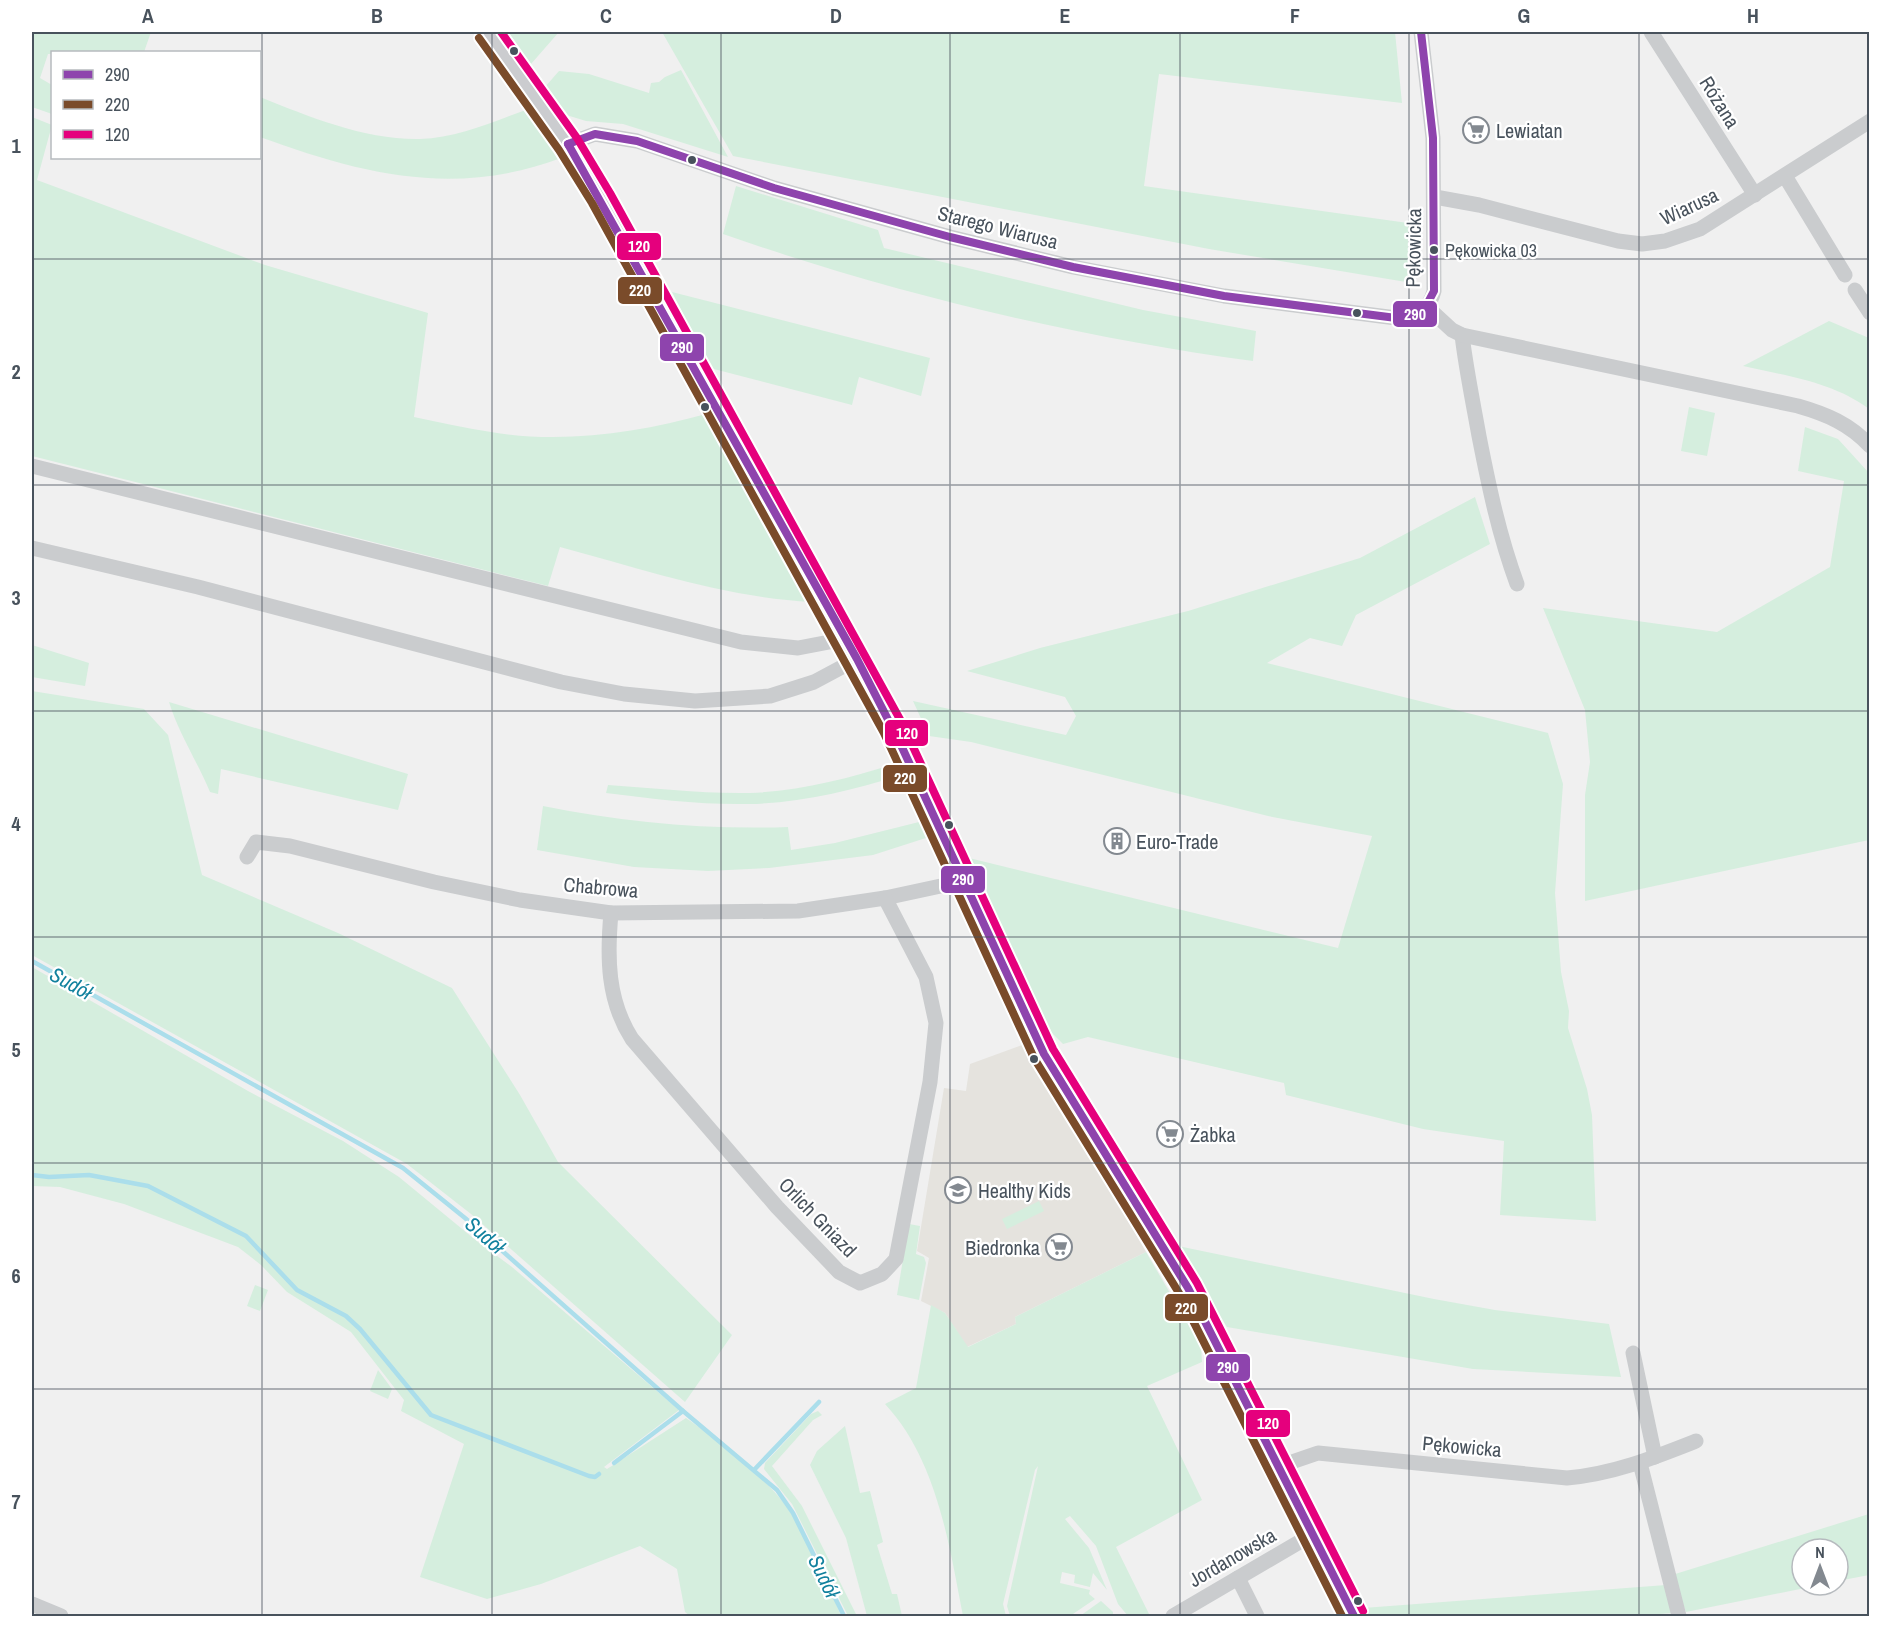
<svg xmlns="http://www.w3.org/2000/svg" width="1901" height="1648" viewBox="0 0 1901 1648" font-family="'Archivo Narrow',sans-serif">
	<rect width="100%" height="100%" fill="#f0f0f0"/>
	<!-- commercial -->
	<path fill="#e5e3de" d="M1025,1044l121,208 -131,65 1,7 -49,23 -22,-34 -24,-12 8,-43 -12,-7 27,-163 22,3 4,-27z"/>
	<!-- green -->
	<g fill="#d5eede">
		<path d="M32,32h119l-7,20 -96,2 -8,24 12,7v29l-20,-7z"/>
		<path d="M505,32h54l-28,32z"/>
		<path d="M662,32h733l7,71 -243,-29 -15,112 264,37 4,60 -203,-34 -476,-93z"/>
		<path d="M681,70l47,87 -105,-33 -37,-3 -23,-7 -18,-27 14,-16 30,3 60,19 2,-10 8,-1 6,-5z"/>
		<path d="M260,97c50,20 105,43 160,42 38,-1 75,-18 111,-31l30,50c-107,40 -199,16 -301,-21z"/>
		<path d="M32,117l20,8 -15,55 228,85 163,48 -14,104c25,5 51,11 77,15 71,12 147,1 215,-18l106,188c-86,-4 -169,-33 -252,-55l-12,39 -516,-130z"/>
		<path d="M736,186l142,44 6,18 259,62 113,21 -3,30c-177,-24 -362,-68 -530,-127z"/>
		<path d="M672,292l258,66 -9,38 -62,-19 -7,28 -142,-37z"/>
		<path d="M1829,321l40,17v71c-36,-27 -82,-33 -126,-43z"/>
		<path d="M1689,407l26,6 -8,43 -26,-5z"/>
		<path d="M1805,427l33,12 31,34v367l-284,61v-106l5,-33 -5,-52 -42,-102 174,24 113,-65 14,-86 -46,-10z"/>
		<path d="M1475,497l15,47 -134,71 -14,31 -32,-8 -43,25 281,70 15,51 -8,109 6,79 8,39 -1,17 19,61 5,26 4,106 -96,-6 4,-74 -81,-12 -137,-34 -2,-12 -196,-46 -25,7 -17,-17 -81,-170 373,91 34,-112 -104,-20 -297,-74 -42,-6 -16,-35 153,34 10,-19 -11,-19 -98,-26 73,-23 148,-37 172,-53z"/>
		<path d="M32,645l57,18 -4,23 -53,-9z"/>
		<path d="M32,691l112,18 24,26 34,140 136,58 114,55 68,107 38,67 174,173 -47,67 -214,-188 -64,-50 -375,-209z"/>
		<path d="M169,702l239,72 -10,36 -177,-41 -3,25 -8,-2c-13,-31 -31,-58 -41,-90z"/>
		<path d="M894,764l4,12c-48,15 -98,27 -149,28 -48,1 -95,-5 -143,-11l2,-8c47,3 95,9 142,8 49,-2 97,-14 144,-29z"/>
		<path d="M543,806c81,16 162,24 245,21l3,23 44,-7 84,-21 10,15 -56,18 -104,13 -61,3 -74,-4 -97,-17z"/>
		<path d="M32,967l216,124 95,50 56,36 79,65 34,25 167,143 -75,57 3,2 79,-51c27,18 78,59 97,84 24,31 43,78 58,114h-151l-5,-4 -8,-43 -37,-23 -99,38 -54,15 -67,-22 44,-133 -63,-33 3,-11 -53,-68 -64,-40 -26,-27 -23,-18 -114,-43 -64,-17 -28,-1z"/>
		<path d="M1039,1201l5,10 -37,18 -5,-10z"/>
		<path d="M909,1224l11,2 -4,28 8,3 2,6 -7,37 -22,-5z"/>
		<path d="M1178,1246l256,53 61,11 114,14 12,53 -148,-8 -246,-42z"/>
		<path d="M1146,1252l55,94 1,16 -55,24 55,114 -86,47 34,69h-22l-10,-12 -22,-58 -26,-30 -5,3 24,29 18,42 -14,-17 -3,14 -16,-4 1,-8 -13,-3 -2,11 30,7 -1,4 6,5 -25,17h-60l-3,-10 31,-140 -3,4 -32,134 3,12h-43c-14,-72 -26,-156 -78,-212l31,-16 15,-83 14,8 23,34 48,-23 -1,-7z"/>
		<path d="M255,1285l13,5 -8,21 -13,-5z"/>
		<path d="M378,1370l14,19 -4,10 -18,-8z"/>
		<path d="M818,1411l4,4 -9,5 -41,46 30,40 55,110h-9l-56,-112 -28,-35 1,-6 46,-49z"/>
		<path d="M845,1426l15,67 10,-2 13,51 -6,3 15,49h5l5,22h-35l-21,-78 -36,-73 7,-14z"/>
		<path d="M1869,1514v61l-31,6v-32h-36v36h18l-134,27 -14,-37z"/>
		<path d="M1666,1585l7,28 -39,3h-267l-4,-8z"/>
		<path d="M1101,1601l12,11v4h-33z"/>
	</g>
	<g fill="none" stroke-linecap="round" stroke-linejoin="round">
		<!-- stream -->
		<g stroke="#abdeeb" stroke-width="4.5">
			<path d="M32,961l371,207 62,50 218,193 94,79 16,23 51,103"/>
			<path d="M32,1175l17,2 40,-2 59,11 98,50 51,54 49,26 14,13 71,86 158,61 6,1 4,-3"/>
			<path d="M614,1463l69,-52"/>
			<path d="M754,1470l65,-68"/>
		</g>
		<!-- street -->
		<g stroke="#caccce" stroke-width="15">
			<path d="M1651,32l104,163"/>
			<path d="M568,144l27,-10 42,7 137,47 176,49 123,30 151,29 180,23c16,-4 26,-12 30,-28l-1,-153 -12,-106"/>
			<path d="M1785,176l60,99"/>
			<path d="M1435,197l44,8 139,36 24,3 23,-3 35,-12 170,-108"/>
			<path d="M1855,290l15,23"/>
			<path d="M1427,307l25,23 10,5c4,34 11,67 17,101 10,51 20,99 38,148"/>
			<path d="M1462,335l336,71c28,8 52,18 72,40"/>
			<path d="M32,466l709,176 57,6 47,-9"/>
			<path d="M32,548l166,39 363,95 63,12 71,7 75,-5 44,-14 43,-23"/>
			<path d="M247,857l9,-15 34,4 144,36 86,18 91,13 187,-2 87,-13 79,-17"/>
			<path d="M611,913c-4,44 -4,87 21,126l145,168 62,65 21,11 22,-9 14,-15 34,-177 6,-59 -10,-46 -41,-79"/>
			<path d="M1633,1353l22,104"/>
			<path d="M1640,1463l39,153"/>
			<path d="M1280,1466l38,-13 249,25c46,-4 86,-20 129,-37"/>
			<path d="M1238,1578l19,38"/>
			<path d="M32,1604l29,12"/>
			<path d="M1173,1616l140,-82"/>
		</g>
		<!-- secondary -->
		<path stroke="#cbcccf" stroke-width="21" d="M488,32l80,112 33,54 292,530 151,326 144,234 166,328"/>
		<defs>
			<g id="bus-1">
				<path d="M568,144l289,515 43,84 144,311 144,234 166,328"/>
				<path d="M568,144l27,-10 42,7 137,47 176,49 123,30 151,29 180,23 20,-9 10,-19 -1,-153 -12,-106"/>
			</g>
			<path id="bus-2" d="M479,38l80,112 33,53 292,530 150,325 145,235 163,323"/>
			<path id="bus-3" d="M501,32l76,106 33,55 292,530 151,326 144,234 166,328"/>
		</defs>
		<!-- bus-1 casing -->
		<use href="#bus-1" stroke="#fff" stroke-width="12"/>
		<!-- bus-2 casing -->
		<use href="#bus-2" stroke="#fff" stroke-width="12"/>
		<!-- bus-3 casing -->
		<use href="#bus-3" stroke="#fff" stroke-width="12"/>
		<!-- bus-1 -->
		<use href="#bus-1" stroke="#8e44ad" stroke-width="8"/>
		<!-- bus-2 -->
		<use href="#bus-2" stroke="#7a4b2a" stroke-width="8"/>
		<!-- bus-3 -->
		<use href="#bus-3" stroke="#e5007d" stroke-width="8"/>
	</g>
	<!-- grid -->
	<path fill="none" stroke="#48525c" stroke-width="1.5" stroke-opacity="0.55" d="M262,32v1584M492,32v1584M721,32v1584M950,32v1584M1180,32v1584M1409,32v1584M1639,32v1584M32,259h1838M32,485h1838M32,711h1838M32,937h1838M32,1163h1838M32,1389h1838"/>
	<!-- icons -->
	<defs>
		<symbol id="supermarket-ring" viewBox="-11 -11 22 22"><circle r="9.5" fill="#fff" stroke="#838990" stroke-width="1.5"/><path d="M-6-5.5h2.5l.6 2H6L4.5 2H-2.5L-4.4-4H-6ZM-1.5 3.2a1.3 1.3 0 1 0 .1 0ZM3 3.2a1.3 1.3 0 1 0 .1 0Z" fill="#838990"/></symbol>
		<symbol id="building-ring" viewBox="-11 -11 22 22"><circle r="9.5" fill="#fff" stroke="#838990" stroke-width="1.5"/><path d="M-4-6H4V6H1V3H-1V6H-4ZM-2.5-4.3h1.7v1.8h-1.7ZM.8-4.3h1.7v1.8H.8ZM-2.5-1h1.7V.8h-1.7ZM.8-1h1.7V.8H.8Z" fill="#838990"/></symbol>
		<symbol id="school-ring" viewBox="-11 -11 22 22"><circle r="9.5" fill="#fff" stroke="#838990" stroke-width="1.5"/><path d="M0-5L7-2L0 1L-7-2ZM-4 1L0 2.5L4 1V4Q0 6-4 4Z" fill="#838990"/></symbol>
	</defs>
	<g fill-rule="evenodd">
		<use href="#supermarket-ring" x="1461" y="115" width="30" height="30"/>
		<use href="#building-ring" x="1102" y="826" width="30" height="30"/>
		<use href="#supermarket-ring" x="1155" y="1119" width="30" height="30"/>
		<use href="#school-ring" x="943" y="1175" width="30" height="30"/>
		<use href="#supermarket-ring" x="1044" y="1232" width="30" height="30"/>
	</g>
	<!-- markers -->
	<g fill="#48525c" stroke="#fff" stroke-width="2">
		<circle cx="514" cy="51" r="5"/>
		<circle cx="692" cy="160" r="5"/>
		<circle cx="1434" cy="250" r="5"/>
		<circle cx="1357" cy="313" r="5"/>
		<circle cx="705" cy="407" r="5"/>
		<circle cx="949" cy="825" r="5"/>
		<circle cx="1034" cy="1059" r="5"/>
		<circle cx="1358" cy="1601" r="5"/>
	</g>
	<g text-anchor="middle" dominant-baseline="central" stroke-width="4.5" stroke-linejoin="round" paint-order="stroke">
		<!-- bus labels -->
		<g font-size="18" fill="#48525c" stroke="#fff" text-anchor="start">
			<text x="1445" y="250">Pękowicka 03</text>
		</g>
		<!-- street labels -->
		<g font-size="20" fill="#48525c" stroke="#fff">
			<text transform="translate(1720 102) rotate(58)">Różana</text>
			<text transform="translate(1689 206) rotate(-25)">Wiarusa</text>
			<text transform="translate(998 227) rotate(14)">Starego Wiarusa</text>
			<text transform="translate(1413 248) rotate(-89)">Pękowicka</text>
			<text transform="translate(601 887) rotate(5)">Chabrowa</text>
			<text transform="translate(818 1217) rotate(46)">Orlich Gniazd</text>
			<text transform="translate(1462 1446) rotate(5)">Pękowicka</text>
			<text transform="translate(1232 1557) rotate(-30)">Jordanowska</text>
		</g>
		<!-- poi labels -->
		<g font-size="20" fill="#48525c" stroke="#fff" text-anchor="start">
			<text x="1496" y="130">Lewiatan</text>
			<text x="1136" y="841">Euro-Trade</text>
			<text x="1190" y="1134">Żabka</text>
			<text x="978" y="1190">Healthy Kids</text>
			<text x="1040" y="1247" text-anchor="end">Biedronka</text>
		</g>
		<!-- water labels -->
		<g font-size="21" font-style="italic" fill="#11819e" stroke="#fff">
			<text transform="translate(71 983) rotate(29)">Sudół</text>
			<text transform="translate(485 1235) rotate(41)">Sudół</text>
			<text transform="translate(824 1576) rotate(64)">Sudół</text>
		</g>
	</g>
	<g stroke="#fff" stroke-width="2">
		<rect x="616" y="232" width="46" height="29" rx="6" fill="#e5007d"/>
		<rect x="617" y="276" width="46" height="29" rx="6" fill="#7a4b2a"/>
		<rect x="1392" y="300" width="46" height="28" rx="6" fill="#8e44ad"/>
		<rect x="659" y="333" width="46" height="29" rx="6" fill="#8e44ad"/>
		<rect x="884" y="719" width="45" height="28" rx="6" fill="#e5007d"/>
		<rect x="882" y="764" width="46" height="29" rx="6" fill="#7a4b2a"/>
		<rect x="940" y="865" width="46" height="29" rx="6" fill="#8e44ad"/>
		<rect x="1164" y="1293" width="45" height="29" rx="6" fill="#7a4b2a"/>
		<rect x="1205" y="1353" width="46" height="29" rx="6" fill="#8e44ad"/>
		<rect x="1245" y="1409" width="46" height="29" rx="6" fill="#e5007d"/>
	</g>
	<g font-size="16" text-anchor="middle" font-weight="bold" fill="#fff">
		<text x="639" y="252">120</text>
		<text x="640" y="296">220</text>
		<text x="1415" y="320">290</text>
		<text x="682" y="353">290</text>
		<text x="907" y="739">120</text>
		<text x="905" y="784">220</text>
		<text x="963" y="885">290</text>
		<text x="1186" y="1314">220</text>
		<text x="1228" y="1373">290</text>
		<text x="1268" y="1429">120</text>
	</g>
	<!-- border -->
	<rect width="1901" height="1648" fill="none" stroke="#ffffff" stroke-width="66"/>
	<!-- legend -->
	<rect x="51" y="51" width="210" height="108" fill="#ffffff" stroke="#b6babe" stroke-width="1.5"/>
	<rect x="63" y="70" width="30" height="9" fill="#8e44ad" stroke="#b6babe" stroke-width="1.5"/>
	<text x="105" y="81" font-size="18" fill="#48525c">290</text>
	<rect x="63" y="100" width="30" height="9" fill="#7a4b2a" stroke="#b6babe" stroke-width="1.5"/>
	<text x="105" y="111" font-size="18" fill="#48525c">220</text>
	<rect x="63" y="130" width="30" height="9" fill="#e5007d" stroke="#b6babe" stroke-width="1.5"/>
	<text x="105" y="141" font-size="18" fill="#48525c">120</text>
	<!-- north arrow -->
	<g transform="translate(1820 1567)"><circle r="28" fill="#ffffff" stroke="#b6babe" stroke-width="1.5"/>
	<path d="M0-4.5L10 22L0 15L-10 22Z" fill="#838990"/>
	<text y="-9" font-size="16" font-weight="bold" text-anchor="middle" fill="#48525c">N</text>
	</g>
	<rect x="33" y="33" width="1835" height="1582" fill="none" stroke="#48525c" stroke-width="2"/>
	<g font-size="20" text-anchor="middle" font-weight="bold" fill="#48525c">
		<text x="148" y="23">A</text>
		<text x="377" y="23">B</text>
		<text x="606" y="23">C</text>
		<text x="836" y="23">D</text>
		<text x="1065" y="23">E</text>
		<text x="1295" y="23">F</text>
		<text x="1524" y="23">G</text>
		<text x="1753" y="23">H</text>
		<text x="16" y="153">1</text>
		<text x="16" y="379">2</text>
		<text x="16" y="605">3</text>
		<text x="16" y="831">4</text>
		<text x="16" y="1057">5</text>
		<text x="16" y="1283">6</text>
		<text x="16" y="1509">7</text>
	</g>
</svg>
